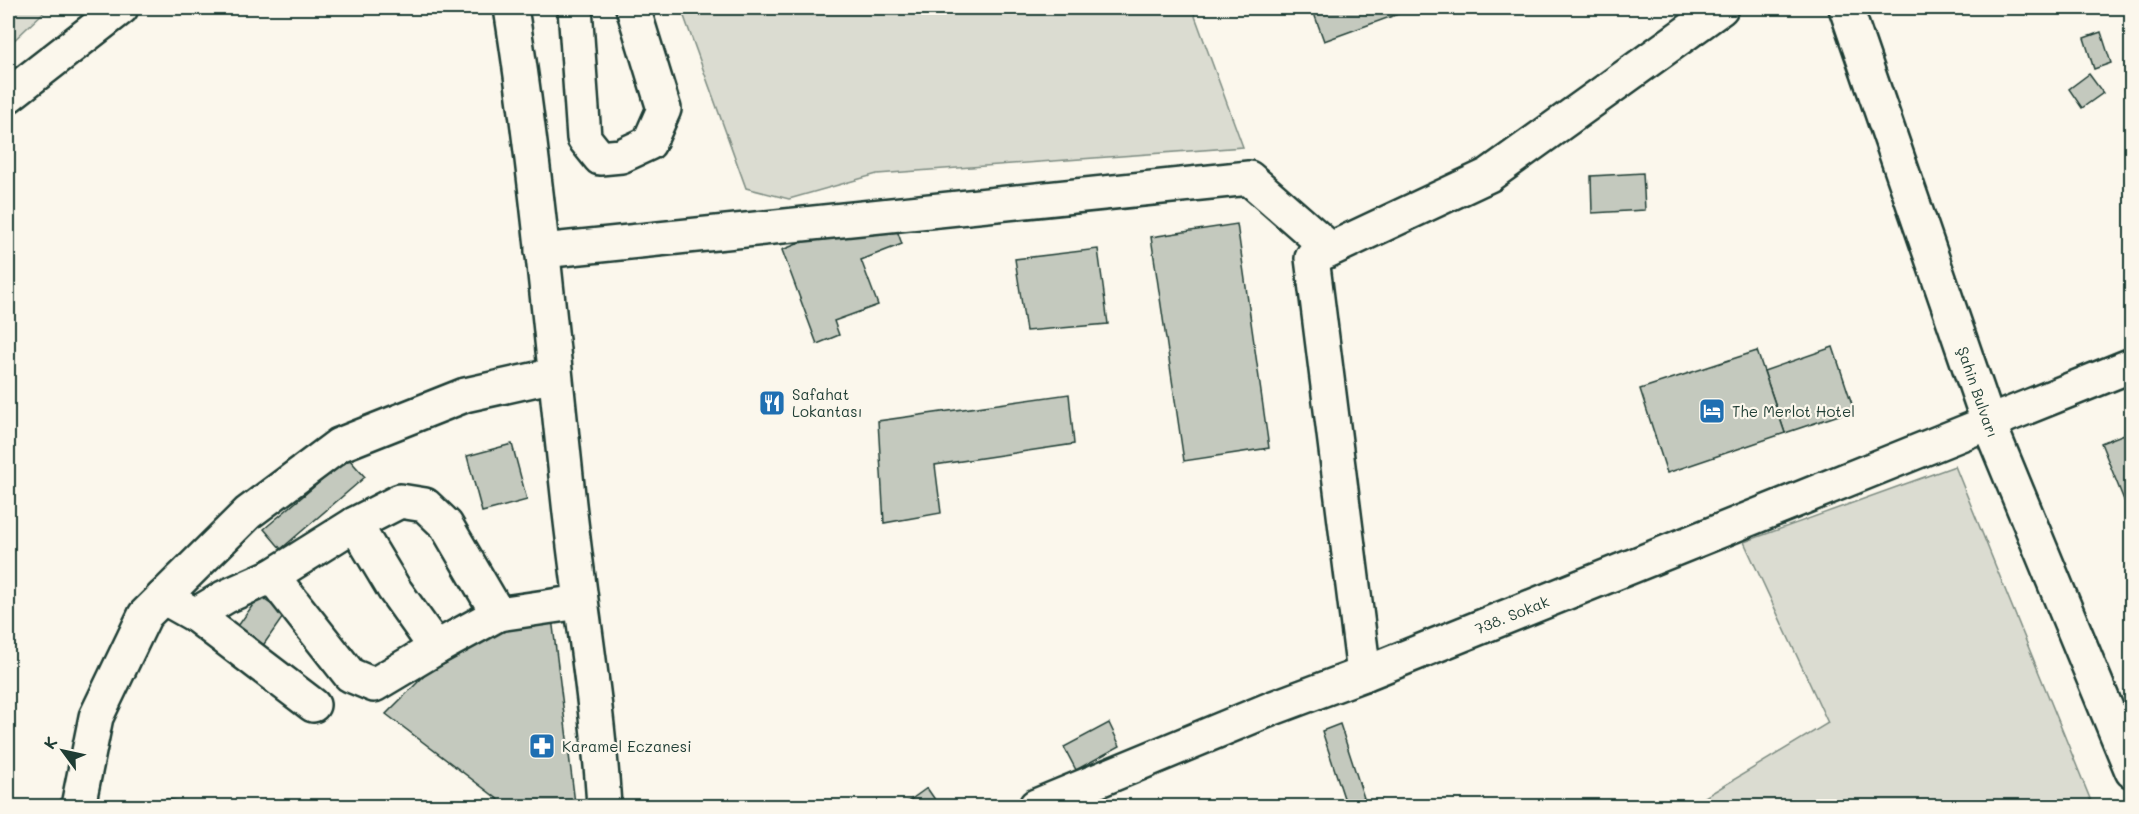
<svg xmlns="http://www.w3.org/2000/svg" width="2139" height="814" viewBox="0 0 2139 814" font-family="Mali,sans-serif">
	<rect width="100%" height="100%" fill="#fbf7ec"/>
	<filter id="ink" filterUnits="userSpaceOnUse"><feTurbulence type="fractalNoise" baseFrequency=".0167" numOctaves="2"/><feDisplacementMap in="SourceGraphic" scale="12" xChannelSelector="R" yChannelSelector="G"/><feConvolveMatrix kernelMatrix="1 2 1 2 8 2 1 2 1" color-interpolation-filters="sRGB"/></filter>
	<g filter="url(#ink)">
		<!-- green -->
		<g fill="#dbdcd1" stroke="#7d8c82" stroke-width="1.5">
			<path d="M8,8h40l-40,38z"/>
			<path d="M681,8h511l51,139 -366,27 -88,25 -43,-11z"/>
			<path d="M1955,466l138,340h-403l138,-83 -84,-181z"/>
		</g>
		<!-- building -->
		<g fill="#c4c9be" stroke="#1f3d34" stroke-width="1.5">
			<path d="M1288,8h22l-19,6z"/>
			<path d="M1312,8h99l1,1 -88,32z"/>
			<path d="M2101,32l10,31 -17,6 -10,-31z"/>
			<path d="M2089,74l14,19 -21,15 -13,-19z"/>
			<path d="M1643,173l2,37 -53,3 -1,-37z"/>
			<path d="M887,203l15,41 -41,16 17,45 -44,16 5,14 -22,9 -35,-94 38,-15z"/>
			<path d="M1237,224l32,224 -85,13 -33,-224z"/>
			<path d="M1098,249l10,75 -82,7 -11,-72z"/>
			<path d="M1833,347l21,63 -69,23 -21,-62z"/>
			<path d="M1757,351l28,82 -118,40 -27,-84z"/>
			<path d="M1069,394l5,50 -139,21 6,48 -57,10 -6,-102z"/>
			<path d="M2132,431v89l-31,-77z"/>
			<path d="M512,444l15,56 -45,12 -15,-56z"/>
			<path d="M348,458l17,19 -84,72 -17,-20z"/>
			<path d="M259,596l26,18 -23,33 -26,-18z"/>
			<path d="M551,610l24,193 -23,3h-45l-121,-92 46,-46 61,-35z"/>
			<path d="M1109,723l11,23 -44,24 -12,-23z"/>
			<path d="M1340,724l24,74 -18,6 -24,-73z"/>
			<path d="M927,788l11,16 -3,2h-33z"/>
			<path d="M167,799l40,7h-40z"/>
		</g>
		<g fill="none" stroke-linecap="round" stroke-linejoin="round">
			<defs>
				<g id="minor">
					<path d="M511,8c26,164 40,330 58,496 11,101 29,201 35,302"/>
					<path d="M575,8l9,130 16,20 21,-2 28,-13 15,-34 -31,-101"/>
					<path id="s1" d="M1846,8l143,416 143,347"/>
					<path d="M8,96l113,-88"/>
					<path d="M542,251l707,-73 81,71"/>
					<path d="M355,524l39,65 42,59"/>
					<path d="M272,576l78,99 24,10 62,-37 62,-34"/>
					<path d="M163,597l32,18 30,-18 47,-21 83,-52 45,-23 25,4 21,20 52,89 82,-12"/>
					<path d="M195,615l118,90"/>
					<path d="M1364,674l-52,-416 177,-83 232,-167"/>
					<path d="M78,806l18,-89 49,-102 103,-102 91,-68 126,-50 90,-20"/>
					<path id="s2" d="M1036,806l237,-98 91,-34 768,-309"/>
				</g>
			</defs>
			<!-- minor casing -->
			<use href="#minor" stroke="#1f3d34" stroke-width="38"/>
			<!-- minor -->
			<use href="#minor" stroke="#fbf7ec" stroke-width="33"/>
		</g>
	</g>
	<!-- icons -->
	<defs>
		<symbol id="restaurant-square" viewBox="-11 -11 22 22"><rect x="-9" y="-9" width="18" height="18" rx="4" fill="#1f6fb2" stroke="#fbf7ec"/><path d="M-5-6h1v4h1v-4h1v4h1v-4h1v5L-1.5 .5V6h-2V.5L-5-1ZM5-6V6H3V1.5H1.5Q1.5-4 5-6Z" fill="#fff"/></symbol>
		<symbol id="hotel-square" viewBox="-11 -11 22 22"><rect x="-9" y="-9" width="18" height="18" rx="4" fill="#1f6fb2" stroke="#fbf7ec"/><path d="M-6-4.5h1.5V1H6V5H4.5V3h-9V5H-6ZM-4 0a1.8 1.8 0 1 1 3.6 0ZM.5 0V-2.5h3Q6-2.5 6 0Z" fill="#fff"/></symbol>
		<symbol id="pharmacy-square" viewBox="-11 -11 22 22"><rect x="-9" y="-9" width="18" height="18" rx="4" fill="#1f6fb2" stroke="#fbf7ec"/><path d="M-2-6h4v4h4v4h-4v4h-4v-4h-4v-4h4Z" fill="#fff"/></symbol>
	</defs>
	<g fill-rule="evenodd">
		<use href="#restaurant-square" x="757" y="388" width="30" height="30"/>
		<use href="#hotel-square" x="1697" y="396" width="30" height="30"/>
		<use href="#pharmacy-square" x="527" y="731" width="30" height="30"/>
	</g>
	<g text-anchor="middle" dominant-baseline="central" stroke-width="4.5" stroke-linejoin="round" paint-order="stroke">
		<!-- street labels -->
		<g font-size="15" fill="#1f3d34" stroke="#fbf7ec">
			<text stroke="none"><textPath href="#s1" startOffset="406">Şahin Bulvarı</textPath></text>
			<text stroke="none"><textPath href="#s2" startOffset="513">738. Sokak</textPath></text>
		</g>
		<!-- poi labels -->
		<g font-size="15" fill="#1f3d34" stroke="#fbf7ec" text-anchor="start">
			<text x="792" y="394">Safahat<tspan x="792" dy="17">Lokantası</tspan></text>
			<text x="1732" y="411">The Merlot Hotel</text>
			<text x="562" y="746">Karamel Eczanesi</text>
		</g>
	</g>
	<!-- margin -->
	<rect width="2139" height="814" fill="none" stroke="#fbf7ec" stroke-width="30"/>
	<rect x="15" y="15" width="2109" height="784" fill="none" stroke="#1f3d34" stroke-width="2" filter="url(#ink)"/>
	<!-- north arrow -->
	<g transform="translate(63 751) rotate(303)" stroke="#fbf7ec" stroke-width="4.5" paint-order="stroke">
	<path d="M0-4.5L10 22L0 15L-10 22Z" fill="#1f3d34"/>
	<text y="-9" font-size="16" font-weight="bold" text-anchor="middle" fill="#1f3d34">K</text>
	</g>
</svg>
